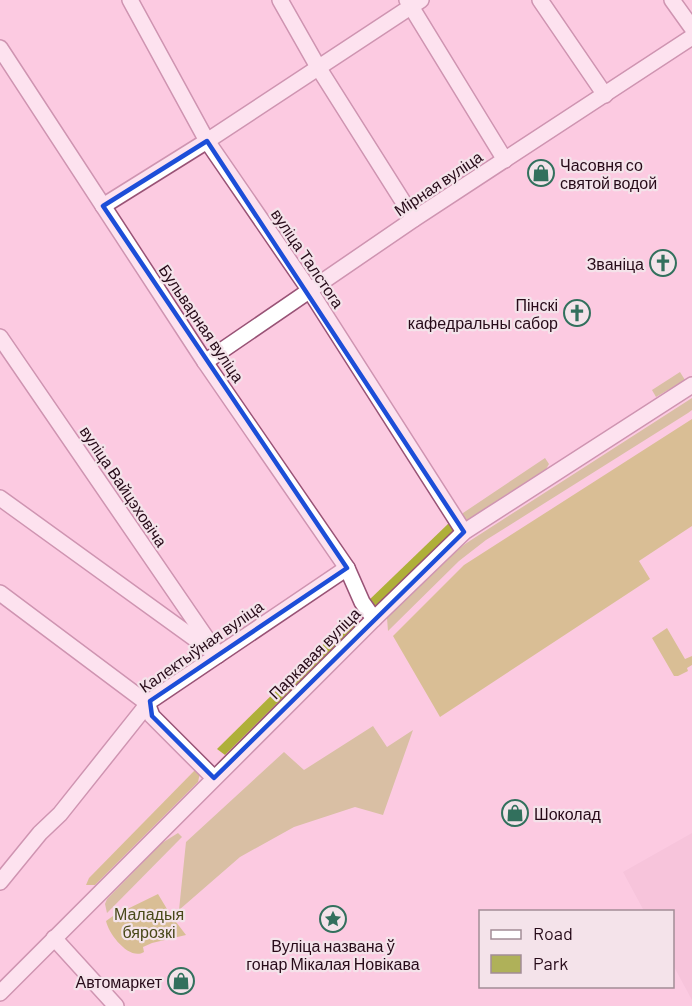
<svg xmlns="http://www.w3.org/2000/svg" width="692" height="1006" viewBox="0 0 692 1006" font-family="Barlow,sans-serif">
	<rect width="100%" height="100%" fill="#fccbe1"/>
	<!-- built -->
	<path fill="#f1bcd3" d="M692,833v167l-19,-35 -1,-53 -28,-1 -21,-39z"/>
	<!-- green -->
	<g fill="#afb159">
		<path d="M680,372l5,8 -29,17 -4,-7z"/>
		<path d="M692,398v12l-4,3 -202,127 -27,21 -71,70 -1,-13 62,-61 16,-13z"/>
		<path d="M545,458l4,6 -4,7 -38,23 -40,29 -4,-6v-4z"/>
		<path d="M373,726l14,21 26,-17 -30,85 -28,-8 -61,20 -54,30 -61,53 7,-68 98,-90 20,18z"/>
		<path d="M178,833l4,4 -75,76 -2,-9 2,-5 55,-56z"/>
	</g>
	<!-- forest -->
	<g fill="#afb039">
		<path d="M692,419v107l-53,35 11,18 -210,138 -47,-81 71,-71z"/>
		<path d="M449,523l5,4 -1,5 -80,77 -6,-7z"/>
		<path d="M349,619l7,6 -131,130 -8,-6z"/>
		<path d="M667,628l18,31 7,-3v9l-5,3 1,3 -10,5h-4l-22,-38z"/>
		<path d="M196,769l4,4 -2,9 -103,103h-9l3,-7z"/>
		<path d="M158,894l12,20 16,21 -34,8 -9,4 1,5c-14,9 -35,-17 -38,-31l7,-5z"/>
	</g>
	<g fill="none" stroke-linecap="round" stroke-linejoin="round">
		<defs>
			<g id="minor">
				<path d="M130,0l77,141 103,150 154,241"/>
				<path d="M280,0l38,67 96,152"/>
				<path d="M407,0l98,160"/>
				<path d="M540,0l65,95"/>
				<path d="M672,0l20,28"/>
				<path d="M0,48l205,314 142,206 15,34 12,17"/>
				<path d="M103,206l104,-65 214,-141"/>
				<path d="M0,337l218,318"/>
				<path d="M205,362l209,-143 278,-182"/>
				<path d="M0,498l209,151"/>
				<path d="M0,593l147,110 5,13 62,62"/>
				<path d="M0,882l40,-49 20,-19 90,-113 197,-133"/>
				<path d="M54,938l62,68"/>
				<path d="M0,993l374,-374 90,-87 228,-147"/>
			</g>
		</defs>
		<!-- minor casing -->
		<use href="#minor" stroke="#995376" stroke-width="18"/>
		<!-- minor -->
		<use href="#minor" stroke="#fff" stroke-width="15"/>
	</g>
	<!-- marked area -->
	<path d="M0 0H692V1006H0ZM207,141l257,391 -250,246 -62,-62 -2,-15 197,-133 -244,-362z" fill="#fccbe1" fill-opacity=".55" fill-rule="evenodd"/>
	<path fill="none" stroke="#1d4ed8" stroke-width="4.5" stroke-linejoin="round" d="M207,141l257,391 -250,246 -62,-62 -2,-15 197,-133 -244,-362z"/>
	<!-- icons -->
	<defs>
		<symbol id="shop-ring" viewBox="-11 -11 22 22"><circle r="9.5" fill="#f4e3ea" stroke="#32705d" stroke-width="1.5"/><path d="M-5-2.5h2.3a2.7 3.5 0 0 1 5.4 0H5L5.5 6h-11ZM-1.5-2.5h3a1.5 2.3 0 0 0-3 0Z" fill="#32705d"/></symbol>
		<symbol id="church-ring" viewBox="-11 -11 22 22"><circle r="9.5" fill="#f4e3ea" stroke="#32705d" stroke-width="1.5"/><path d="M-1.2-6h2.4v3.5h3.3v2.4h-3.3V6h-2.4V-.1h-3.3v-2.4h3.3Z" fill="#32705d"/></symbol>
		<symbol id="sight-ring" viewBox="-11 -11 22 22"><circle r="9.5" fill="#f4e3ea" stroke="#32705d" stroke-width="1.5"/><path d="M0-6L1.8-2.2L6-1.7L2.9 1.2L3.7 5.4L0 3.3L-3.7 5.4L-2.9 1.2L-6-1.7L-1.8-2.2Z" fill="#32705d"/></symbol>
	</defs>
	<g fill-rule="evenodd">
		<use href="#shop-ring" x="526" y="158" width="30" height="30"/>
		<use href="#church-ring" x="648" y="248" width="30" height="30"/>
		<use href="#church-ring" x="562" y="298" width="30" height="30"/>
		<use href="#shop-ring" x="500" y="798" width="30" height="30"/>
		<use href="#sight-ring" x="318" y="904" width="30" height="30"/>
		<use href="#shop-ring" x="166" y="966" width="30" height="30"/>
	</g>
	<g text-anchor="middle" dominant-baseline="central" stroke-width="4.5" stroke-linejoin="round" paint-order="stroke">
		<!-- poi labels -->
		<g font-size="16" fill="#270b19" stroke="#f4e3ea" text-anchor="end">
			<text x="560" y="164" text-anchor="start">Часовня со<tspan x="560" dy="18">святой водой</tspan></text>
			<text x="644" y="263">Званіца</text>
			<text x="558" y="304">Пінскі<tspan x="558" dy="18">кафедральны сабор</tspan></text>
			<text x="534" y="813" text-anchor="start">Шоколад</text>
			<text x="333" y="945" text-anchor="middle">Вуліца названа ў<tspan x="333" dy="18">гонар Мікалая Новікава</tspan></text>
			<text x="162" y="981">Автомаркет</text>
		</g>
		<!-- street labels -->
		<g font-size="16" fill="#270b19" stroke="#f4e3ea">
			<text transform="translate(438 183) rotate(-34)">Мірная вуліца</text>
			<text transform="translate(308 258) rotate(56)">вуліца Талстога</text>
			<text transform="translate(202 323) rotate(56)">Бульварная вуліца</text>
			<text transform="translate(124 486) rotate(56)">вуліца Вайцэховіча</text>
			<text transform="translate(201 646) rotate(-35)">Калектыўная вуліца</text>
			<text transform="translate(314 653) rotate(-45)">Паркавая вуліца</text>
		</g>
		<!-- park labels -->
		<g font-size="16" fill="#484819" stroke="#f4e3ea">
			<text x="149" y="913">Маладыя<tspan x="149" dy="18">бярозкі</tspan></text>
		</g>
	</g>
	<!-- legend -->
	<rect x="479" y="910" width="195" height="78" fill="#f4e3ea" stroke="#a28d96" stroke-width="1.5"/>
	<rect x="491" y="930" width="30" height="9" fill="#ffffff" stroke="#a28d96" stroke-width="1.5"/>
	<text x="533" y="940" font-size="18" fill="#270b19">Road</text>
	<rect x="491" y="955" width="30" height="18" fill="#afb159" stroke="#a28d96" stroke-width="1.5"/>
	<text x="533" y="970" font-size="18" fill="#270b19">Park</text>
</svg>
